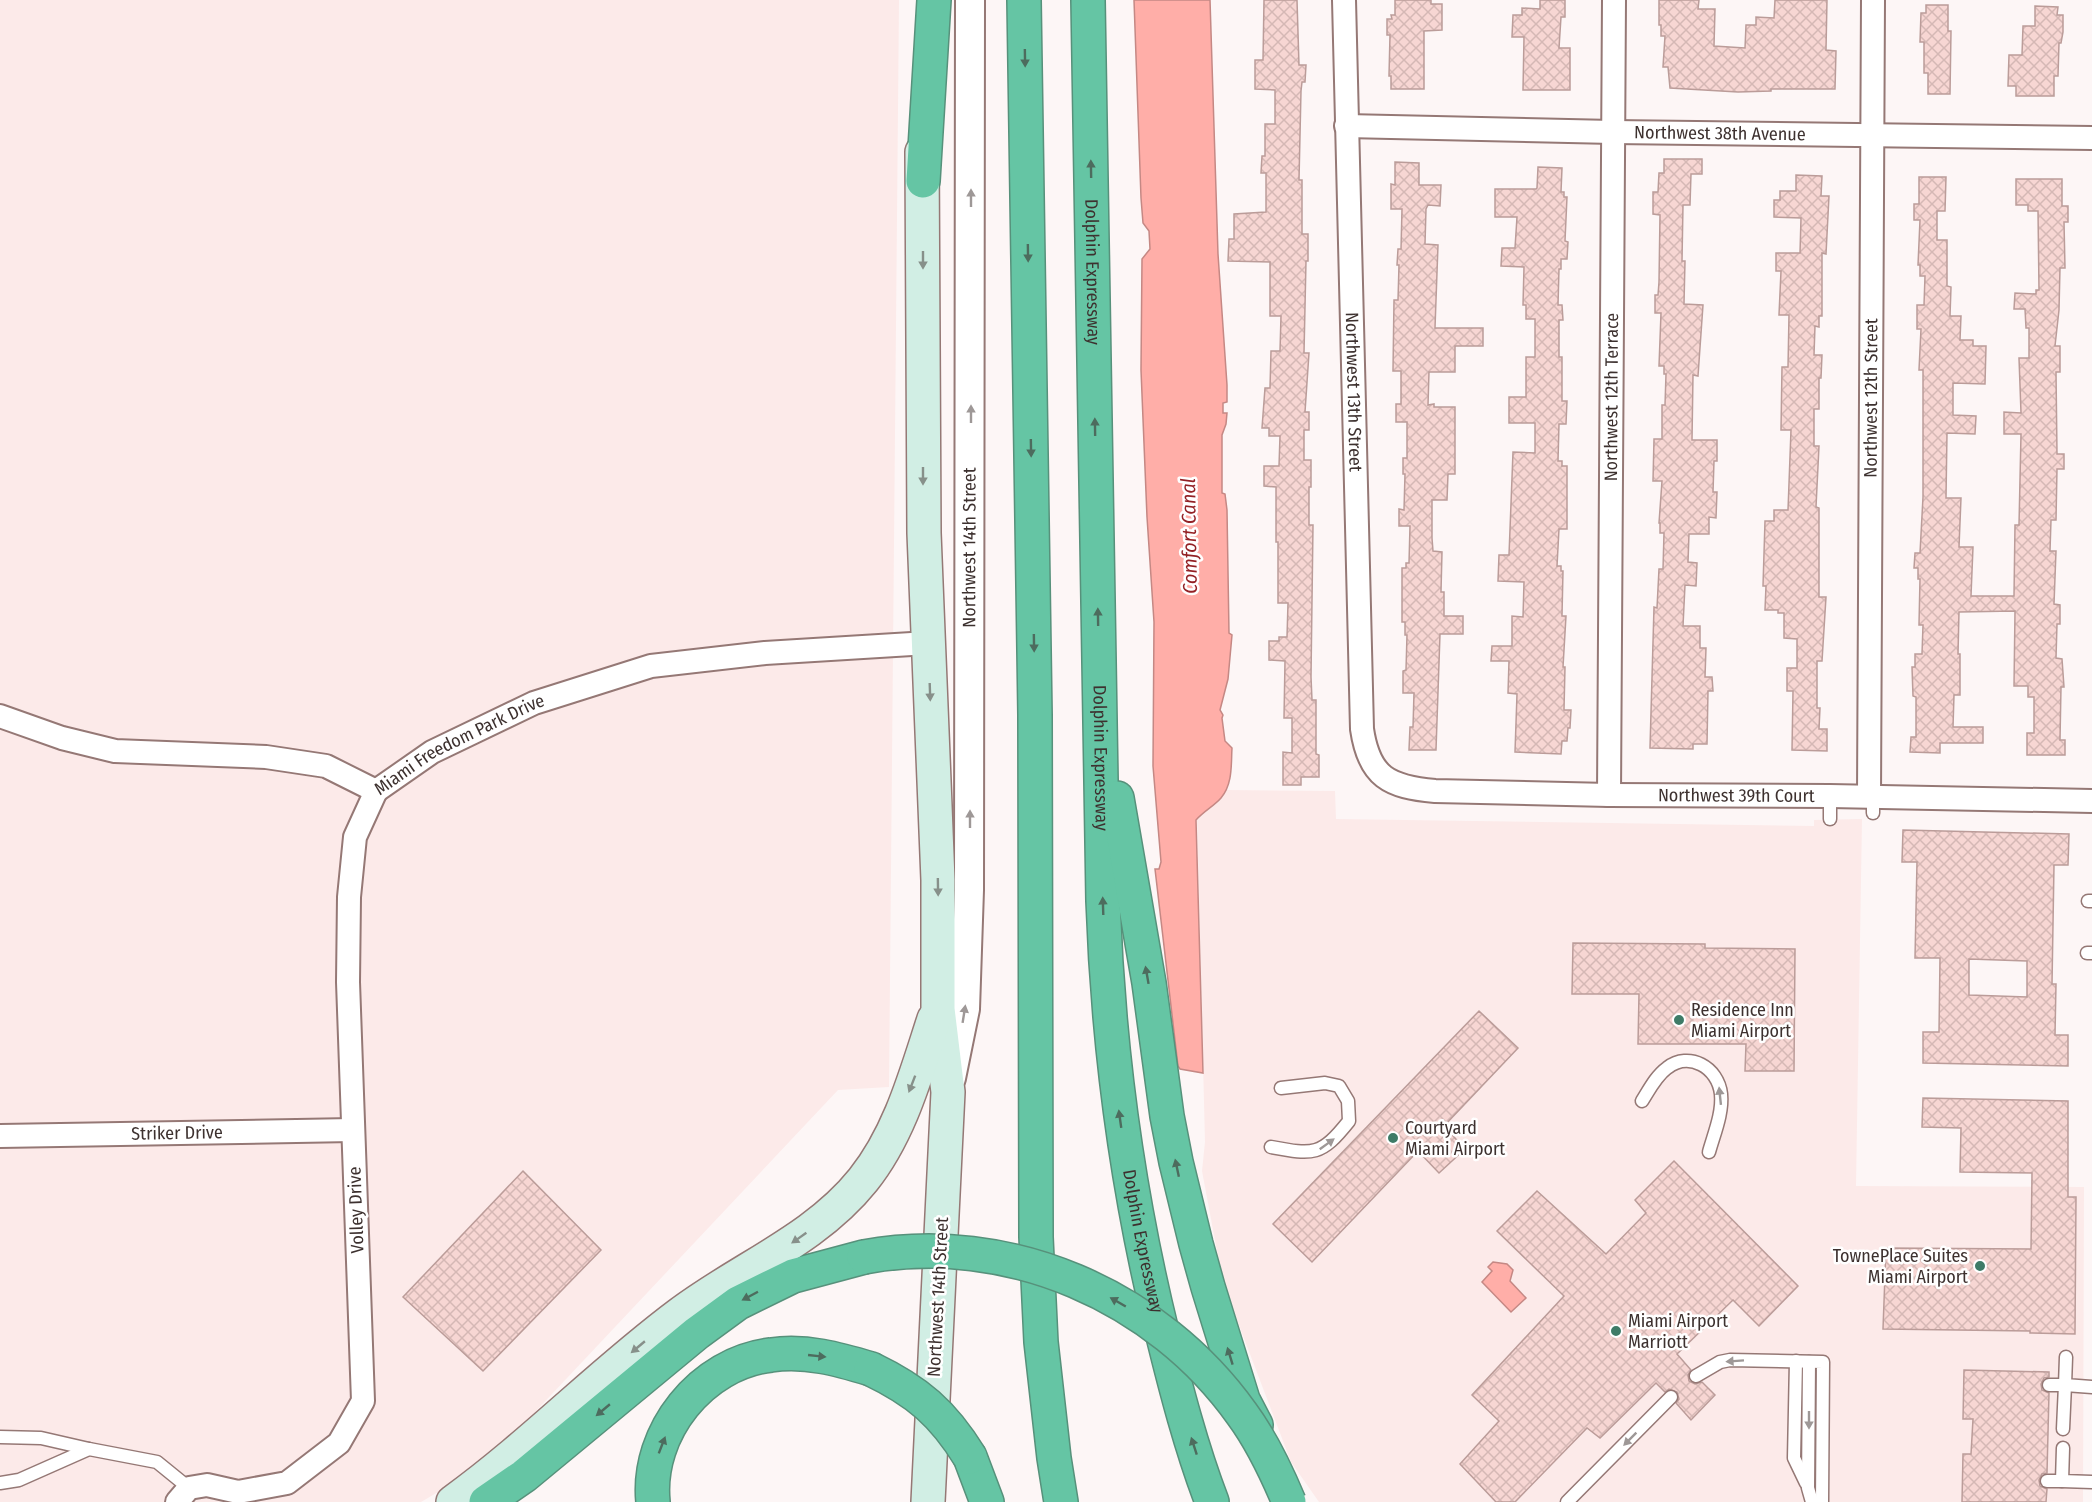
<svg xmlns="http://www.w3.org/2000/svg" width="2092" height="1502" viewBox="0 0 2092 1502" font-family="'Fira Sans Condensed',sans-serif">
	<defs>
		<pattern id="building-cross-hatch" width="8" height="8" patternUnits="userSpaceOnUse" patternTransform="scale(1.5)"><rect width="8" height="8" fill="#f7d6d3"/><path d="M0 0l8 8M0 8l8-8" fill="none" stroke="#d5b8b5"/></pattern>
	</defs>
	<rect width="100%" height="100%" fill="#fdf6f6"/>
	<!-- built -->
	<g fill="#fceae9">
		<path d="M0,0h899l-10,1087 -51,3 -334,355 -42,33 -41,24h-421z"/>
		<path d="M1227,790l108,1 1,28 478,7v-6l48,-1 -6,367 228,1 -1,315h-764l-28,-40 -68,-179 -21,-112 3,-29 -8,-322 23,-21z"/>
	</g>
	<!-- water -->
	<g fill="#ffaea8" stroke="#c58884" stroke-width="1.5">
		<path d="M1134,0h76l8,254 9,131v17l-4,1v10h4l-1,11 -4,11v58l3,1 2,16 2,123 3,2 -4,44 -8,31 3,5 -1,3 3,23 7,7c-1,16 1,36 -11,50 -7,8 -17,13 -25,22l7,253 -23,-4 -2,-3 -23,-197h4l2,-7 -8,-96 1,-144 -7,-105 -6,-147 1,-111 8,-10 -1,-18 -6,-8 -2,-25z"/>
		<path d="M1493,1262l14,2 6,6 -3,11 16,17 -15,14 -29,-30 10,-11 -4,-4z"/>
	</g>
	<!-- building -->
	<g fill="url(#building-cross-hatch)" stroke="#bb9c99" stroke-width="1.5" fill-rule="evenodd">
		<path d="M1264,0h33l2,65h7l-1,17h-3l-1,9 -2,89h3v54h6v27h-2l-2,92h5l-4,59h4v18h-5v30h7v27h-2v38h4l-2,152 1,23h4v54l3,1v22h-18v8h-18v-33l9,1v-35h-8l1,-57 -16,-1v-19h10v-4h8l1,-34h-10v-61h-2v-55l-12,-1v-20h15l1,-30h-11v-8h-7l3,-40h5l1,-37h9l1,-35h-11v-54l-42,-1 1,-22h5v-25l32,-2v-39h-5l1,-17h3v-32h10v-34l-20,-1v-29h8z"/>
		<path d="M1395,0h36v4h11v26l-18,1v58h-33v-13h-2l1,-41h-3v-16h5l-1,-4h4z"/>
		<path d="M1540,0h25v17h-4l-2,31h11v42h-47l1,-53h-12l1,-22h9v-7l18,1z"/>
		<path d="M1659,0h40l-1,9h17l-1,37 31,2 1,-23h10v-8l18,1 1,-18h52l-1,50 10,1 -1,38h-64v2l-33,1 -68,-4 -2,-21h-5l2,-31h-4v-11h-2z"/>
		<path d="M1926,5h22v26h3l-1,63h-22v-21h-4v-31h-4l1,-29h5z"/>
		<path d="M2035,6l23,1 -1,8h6v17l-2,11h-2l-1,33h-4v20h-38v-10h-8l1,-31h13l1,-29h12z"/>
		<path d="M1664,159h38v15h-11l-1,31h-7l-1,56h3l-1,43 19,1 -5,71 -5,-1 -1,65h25v21h-3l-1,31h4l-1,26 -7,-1v17h-20l-1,28 9,1 -1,23 -11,-1 -2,41h17v22h6l-1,29h7l1,14h-5l-1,53h-14v5l-43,-1 4,-141 3,1 2,-39h4l1,-36h-4v-10h-1l3,-42h-9l1,-42h8v-34h3l1,-31h-2v-8h-5l2,-53h-6v-18h3l1,-13 1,-67 -7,-1v-22h5l1,-19h5z"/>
		<path d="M1395,162l24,1v22h22l-1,21 -12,-1 -2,4 -1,35 13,1 -3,83h48v18h-28v26h-26l-1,33 6,-1v3h21v67h-7l-1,26h-15v38l1,13 9,1 -1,40h3v24h19v18h-23l-4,116h-27l1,-23h3l1,-34h-11v-22l3,-1 1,-35h-2v-13h-3v-54h4v-5h3l1,-37h-11v-17l5,1 1,-36h-2v-16h4v-36h-11v-18h5v-33h-8l1,-71h4l1,-35h-2l1,-16h3l1,-40h-11v-25l4,1z"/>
		<path d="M1538,167l24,1 -1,24h3v5h3l-2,44 3,1 -1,17h-6v10h-2l-1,36h4l1,15h-4v37h3v44h5l-1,23h-7l-1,37h4v5h5v63h-8l-2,37h4v5h2l-1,45h4l-3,51h2l-1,43h7l-1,18h-2l-1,13h-5l-1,13 -46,-2 2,-58 -9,-1 1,-32h-18l1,-15h20v-30l11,1 1,-35 -26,-1 1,-26h10l4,-103 22,1v-30h-26v-26h17v-40h9v-38h-9v-14h-3l1,-38 -23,-1 1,-18h13l2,-31h-22v-28h41l1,-1z"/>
		<path d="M1796,175l26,1 -1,20h8l-3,58 -4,-1v63h-3v11l-4,-1 -1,29h8l-1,23h-2v31h-5v37h5l-3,61 3,1v89h7l-4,64h-5v47h3l-1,21h8v22l-35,-1 1,-59h-6v-23h10v-29l-13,-1v-25h-6v-3h-13l1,-24h-3l2,-65h9v-11h14l3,-80h-10l1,-63h6l1,-52h-10l2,-44h-5v-18h24l1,-35 -27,-1v-17h6v-9h16z"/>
		<path d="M1919,177h27l-1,34h-8v29h10v46l4,1 -1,29h11l-1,24h13v6h13l-1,38 -32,-1v32l23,1 -1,18 -28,-1 -1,65h15l-2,49h14l-2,49h43l1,-71h4l2,-91h-17v-22l17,1 -2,-55h10v-30h-3l-1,-19h-11l1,-16 21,1v-4h3l-1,-79h-10v-6h-12v-26h46v27h6v16h-4l1,46h-5l-1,42 -4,36h5v26h-4l1,82h7v15h-7l-1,51h-5l-1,31h6l-2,53 6,1v19h-3l-1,34 6,1 2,28h-3l-1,53h5v15h-38v-22h7v-36h-6v-11h-14l1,-75 -56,1 -1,42h2v41h-6l-1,32h30v16h-43v10l-30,-1 1,-15h5v-40l-3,-1 -1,-29h3v-13h7l1,-29h-4l1,-46h-2v-11h-4l1,-15h5l3,-56v-127h-4l2,-41h-4v-24h7l1,-29h-5v-11h-2l2,-45h-6v-16h5z"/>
		<path d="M1903,830l166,4 -1,31h-14l-2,119h4l-1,51h13v31l-145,-3v-31h16l1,-74h-25l2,-96h-15zM1969,959l58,2v36l-58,-2z"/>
		<path d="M1573,943l132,1v4l90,1 -1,122h-49l1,-27h-108l1,-50h-67z"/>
		<path d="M1479,1011l39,37 -74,78 21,23 -26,24 -21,-22 -106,111 -39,-38z"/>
		<path d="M1923,1098l145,3v96h8l-1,137 -45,-1v-2l-147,-2 3,-81 145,1 1,-76 -72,-1 1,-44 -39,-1z"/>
		<path d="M1674,1161l124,125 -39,40 -26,-26 -56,54 14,16 -3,5 1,6 6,3 7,-2 13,13 -24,25 -15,-17 3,-4 -2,-7 -8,-3 -4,3 -9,-9 -56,55 -13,-10 -72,74h-19l-36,-38 39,-43 -27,-26 92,-99 -67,-65 40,-40 69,63 40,-41 -11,-13z"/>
		<path d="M523,1171l78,79 -118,121 -80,-74z"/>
		<path d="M1964,1370l85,2v5l-5,1 -3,6 1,6 7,3 -2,80 -5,1 -3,6 1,6 7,3 -1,13h-84l1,-48h8l2,-35h-10z"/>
	</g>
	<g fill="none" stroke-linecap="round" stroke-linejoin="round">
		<defs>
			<g id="service">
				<path d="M1873,796v17"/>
				<path d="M1830,819v-23"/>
				<path d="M2088,901h4"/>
				<path d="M2087,953h5"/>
				<path d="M1642,1101c7,-11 14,-25 25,-33 22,-17 51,-1 54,26 2,19 -7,40 -12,58"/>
				<path d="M1271,1147c43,8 50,9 78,-26l-1,-20 -9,-15 -14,-3 -44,5"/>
				<path d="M2066,1357l-1,28 27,2"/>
				<path d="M1796,1361l-2,97 12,25"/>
				<path d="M1809,1362l-1,126 4,14"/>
				<path d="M1696,1376l24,-14 10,-2 93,2 -1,140"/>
				<path d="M2049,1385h16l-2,44"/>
				<path d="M0,1437l41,1 48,11"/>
				<path d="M2063,1448l-1,33 30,1"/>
				<path d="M2047,1481h15"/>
				<path d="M0,1483l19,-3 70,-31 68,13 32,26"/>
				<path d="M1567,1502l104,-105"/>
			</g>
			<g id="minor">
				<path id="s1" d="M1344,0l18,729c7,48 27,58 73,62l174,4 221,1 262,5"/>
				<path id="s2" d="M1346,126l267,6 479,6"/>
				<path id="s3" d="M0,716l62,22 53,13 151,6 60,9 50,25 56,-39 102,-49 117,-37 114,-13 163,-10"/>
				<path id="s4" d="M1609,795l5,-795"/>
				<path id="s5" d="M1869,796l4,-796"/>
				<path id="s6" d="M0,1136l353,-6"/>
				<path d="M177,1502l12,-14 18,-3 31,7 49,-9 52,-40 24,-42 -15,-419 1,-85 6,-60 21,-46"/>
			</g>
			<g id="tertiary">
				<path id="s7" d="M951,1078l14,-69 4,-119 1,-890"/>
			</g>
			<g id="secondary">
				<path d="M922,152l2,381 14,347v129l10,83 -20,410"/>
				<path d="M453,1502c80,-58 149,-130 227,-188 61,-46 135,-74 183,-134 37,-46 53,-106 71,-161"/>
			</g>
			<g id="motorway">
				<path d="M1024,0l11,715 1,522 5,105 13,116 7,44"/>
				<path id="s8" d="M1088,0l15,901c5,146 24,289 59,431 14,57 29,115 50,170"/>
				<path d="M923,181l11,-181"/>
				<path d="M1117,798l32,185 18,133 9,46 20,82 12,43 35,113 13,25"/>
				<path d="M970,1457l17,45"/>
				<path d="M486,1502l38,-26 173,-143 41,-30 55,-27 71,-19"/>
				<path d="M653,1502c-7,-70 49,-139 118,-147 35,-5 67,4 100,14"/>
			</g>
		</defs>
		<!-- service casing -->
		<use href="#service" stroke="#957875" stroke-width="15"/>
		<!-- minor casing -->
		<use href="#minor" stroke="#957875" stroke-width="26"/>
		<!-- tertiary casing -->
		<use href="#tertiary" stroke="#957875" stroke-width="32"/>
		<!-- secondary casing -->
		<use href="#secondary" stroke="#957875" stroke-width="36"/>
		<!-- motorway casing -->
		<use href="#motorway" stroke="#57917b" stroke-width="36"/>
		<!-- service -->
		<use href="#service" stroke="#fff" stroke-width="12"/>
		<!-- minor -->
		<use href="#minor" stroke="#fff" stroke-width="22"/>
		<!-- tertiary -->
		<use href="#tertiary" stroke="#fff" stroke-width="28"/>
		<!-- secondary -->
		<use href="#secondary" stroke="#d1eee4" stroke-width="33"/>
		<!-- motorway -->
		<use href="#motorway" stroke="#65c5a4" stroke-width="33"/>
		<defs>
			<g id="motorway-bridge">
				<path d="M864,1257c144,-27 294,39 378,157 20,27 34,57 47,88"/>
				<path d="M871,1369c46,22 72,44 99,88"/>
			</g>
		</defs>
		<!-- motorway-bridge casing -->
		<use href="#motorway-bridge" stroke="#57917b" stroke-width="36" stroke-linecap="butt"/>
		<!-- motorway-bridge -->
		<use href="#motorway-bridge" stroke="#65c5a4" stroke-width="33"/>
	</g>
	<!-- one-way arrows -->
	<defs><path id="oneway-solid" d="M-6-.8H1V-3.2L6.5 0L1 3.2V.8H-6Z" transform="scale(1.5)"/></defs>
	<g fill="#4d6c5e">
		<use href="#oneway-solid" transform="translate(1025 58) rotate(89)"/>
		<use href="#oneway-solid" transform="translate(1091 169) rotate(-91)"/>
		<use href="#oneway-solid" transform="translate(1028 253) rotate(89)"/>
		<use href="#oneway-solid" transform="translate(1095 427) rotate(-91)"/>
		<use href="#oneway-solid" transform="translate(1031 448) rotate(89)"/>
		<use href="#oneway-solid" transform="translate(1098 617) rotate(-91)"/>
		<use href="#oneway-solid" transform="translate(1034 643) rotate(89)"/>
		<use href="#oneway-solid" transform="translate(1103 906) rotate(-92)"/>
		<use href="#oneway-solid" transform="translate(1147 975) rotate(-100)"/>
		<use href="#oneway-solid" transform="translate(1120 1119) rotate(-98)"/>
		<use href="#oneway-solid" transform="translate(1177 1168) rotate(-102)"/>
		<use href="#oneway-solid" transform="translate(750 1296) rotate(152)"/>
		<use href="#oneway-solid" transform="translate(1118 1302) rotate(-150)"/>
		<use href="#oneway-solid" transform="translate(817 1356) rotate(6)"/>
		<use href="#oneway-solid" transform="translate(1230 1356) rotate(-107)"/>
		<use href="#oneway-solid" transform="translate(603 1410) rotate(140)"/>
		<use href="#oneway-solid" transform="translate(662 1445) rotate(-69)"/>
		<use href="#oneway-solid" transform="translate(1194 1446) rotate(-108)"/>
	</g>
	<g fill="#9e9897">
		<use href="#oneway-solid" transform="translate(971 198) rotate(-90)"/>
		<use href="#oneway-solid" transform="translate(971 414) rotate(-90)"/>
		<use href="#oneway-solid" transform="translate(970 819) rotate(-90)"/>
		<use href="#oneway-solid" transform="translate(964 1014) rotate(-81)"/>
		<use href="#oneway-solid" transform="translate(1720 1096) rotate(-96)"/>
		<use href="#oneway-solid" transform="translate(1327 1144) rotate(-36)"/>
		<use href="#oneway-solid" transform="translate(1735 1361) rotate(176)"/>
		<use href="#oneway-solid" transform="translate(1809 1420) rotate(90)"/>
		<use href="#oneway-solid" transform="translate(1630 1439) rotate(135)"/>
	</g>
	<g fill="#87908a">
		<use href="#oneway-solid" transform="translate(923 260) rotate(90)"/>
		<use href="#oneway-solid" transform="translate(923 476) rotate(90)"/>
		<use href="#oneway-solid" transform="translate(930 692) rotate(88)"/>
		<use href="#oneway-solid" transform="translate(938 887) rotate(89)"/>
		<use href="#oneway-solid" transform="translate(912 1084) rotate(111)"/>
		<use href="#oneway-solid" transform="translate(799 1238) rotate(145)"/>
		<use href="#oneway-solid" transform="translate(638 1347) rotate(140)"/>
	</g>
	<!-- markers -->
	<g fill="#3e7b67" stroke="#fff" stroke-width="2">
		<circle cx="1679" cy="1020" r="6"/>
		<circle cx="1393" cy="1138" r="6"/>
		<circle cx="1980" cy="1266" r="6"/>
		<circle cx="1616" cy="1331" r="6"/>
	</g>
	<g text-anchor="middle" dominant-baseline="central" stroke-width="5" stroke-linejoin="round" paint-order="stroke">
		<!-- street labels -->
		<g font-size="18" fill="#3d312f" stroke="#fff">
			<text stroke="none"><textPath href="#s2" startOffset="374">Northwest 38th Avenue</textPath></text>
			<text stroke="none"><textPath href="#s8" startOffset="272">Dolphin Expressway</textPath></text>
			<text stroke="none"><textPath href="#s1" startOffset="392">Northwest 13th Street</textPath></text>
			<text stroke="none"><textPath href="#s4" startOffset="398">Northwest 12th Terrace</textPath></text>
			<text stroke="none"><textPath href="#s5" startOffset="398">Northwest 12th Street</textPath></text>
			<text stroke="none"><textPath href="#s7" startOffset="532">Northwest 14th Street</textPath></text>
			<text stroke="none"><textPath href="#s3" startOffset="484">Miami Freedom Park Drive</textPath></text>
			<text stroke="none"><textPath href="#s8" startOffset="758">Dolphin Expressway</textPath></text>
			<text stroke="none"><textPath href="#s1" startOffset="1138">Northwest 39th Court</textPath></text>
			<text stroke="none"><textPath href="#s6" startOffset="177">Striker Drive</textPath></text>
			<text transform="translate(356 1210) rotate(-92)">Volley Drive</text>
			<text stroke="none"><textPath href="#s8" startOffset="1244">Dolphin Expressway</textPath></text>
			<text transform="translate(938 1297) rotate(-87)">Northwest 14th Street</text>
		</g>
		<!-- poi labels -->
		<g font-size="18" fill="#3d312f" stroke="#fff" text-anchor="start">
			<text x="1691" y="1010">Residence Inn<tspan x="1691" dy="21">Miami Airport</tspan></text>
			<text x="1405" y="1128">Courtyard<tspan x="1405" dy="21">Miami Airport</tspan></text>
			<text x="1968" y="1256" text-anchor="end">TownePlace Suites<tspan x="1968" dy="21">Miami Airport</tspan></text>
			<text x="1628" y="1321">Miami Airport<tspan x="1628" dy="21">Marriott</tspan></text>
		</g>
		<!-- water labels -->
		<g font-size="20" font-style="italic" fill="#932125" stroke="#fff">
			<text transform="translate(1189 536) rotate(-91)">Comfort Canal</text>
		</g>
	</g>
</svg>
